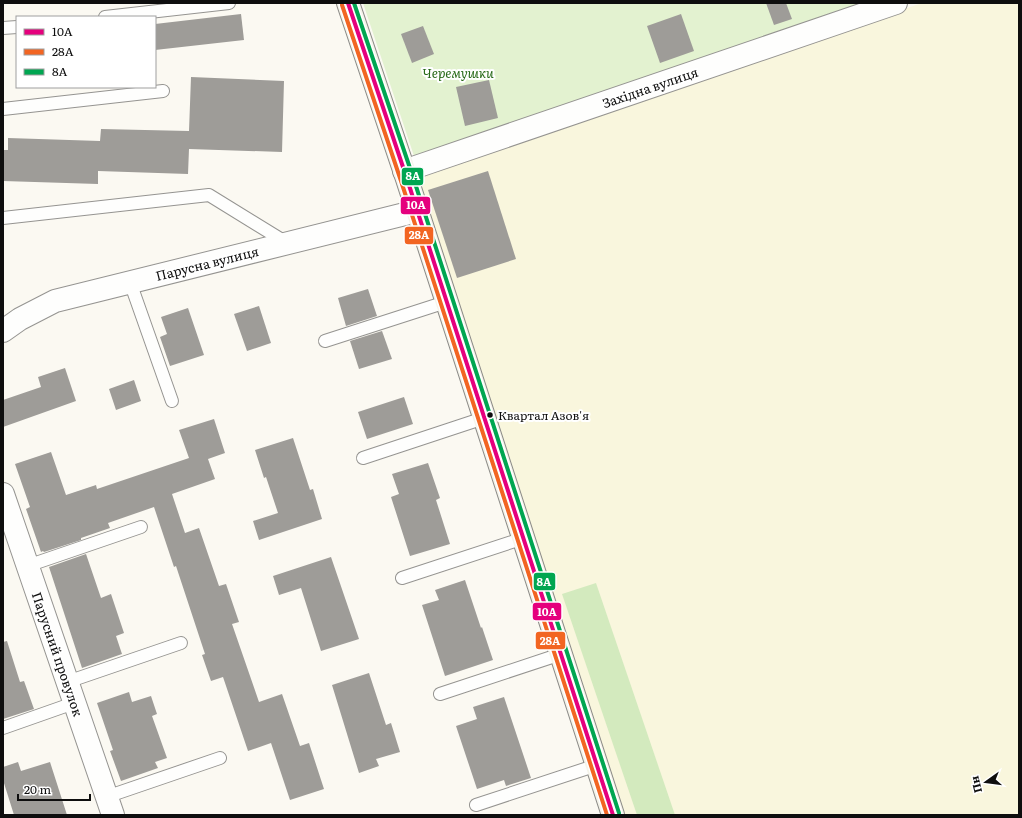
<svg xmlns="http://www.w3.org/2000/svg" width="1022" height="818" viewBox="0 0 1022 818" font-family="Literata,serif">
	<rect width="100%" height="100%" fill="#fbf9f2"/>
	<!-- farmland -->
	<path fill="#f9f6dd" d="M922,3h97v812h-406l-206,-636z"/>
	<!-- green -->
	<path fill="#e3f2d0" d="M363,3h505l-453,156z"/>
	<!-- forest -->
	<path fill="#d3eabe" d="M596,583l79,232h-38l-75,-221z"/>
	<!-- building -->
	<g fill="#9e9c98">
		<path d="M766,3h20l6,16 -18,6z"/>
		<path d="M241,14l3,26 -89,10v-26z"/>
		<path d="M681,14l13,37 -34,12 -13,-37z"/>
		<path d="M423,26l11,28 -22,9 -11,-29z"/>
		<path d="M191,77l93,4 -2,71 -93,-3 -1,25 -90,-3v13l-95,-3v-31h5v-12l92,3 1,-12 88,2z"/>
		<path d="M489,80l9,38 -33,8 -9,-39z"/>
		<path d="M488,171l28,88 -59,19 -29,-88z"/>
		<path d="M368,289l9,27 -31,10 -8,-28z"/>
		<path d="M259,306l12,37 -24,8 -13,-37z"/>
		<path d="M188,308l16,47 -34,11 -10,-29 7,-3 -6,-17z"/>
		<path d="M382,331l10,28 -33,10 -9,-28z"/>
		<path d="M65,368l11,33 -73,26v-27l38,-13 -3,-10z"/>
		<path d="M134,380l7,21 -25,9 -7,-21z"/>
		<path d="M404,397l9,27 -46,15 -9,-27z"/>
		<path d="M214,419l11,34 -17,6 7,20 -43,15 13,39 14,-5 20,58 7,-2 13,38 -7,2 27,78 23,-8 18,52 9,-3 15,46 -34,11 -19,-57 -23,8 -25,-74 -12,4 -9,-26 3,-1 -29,-88 -2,1 -20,-60 -46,16 2,5 -29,10v2l-37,12 -1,-1 -2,1 -15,-43 4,-2 -15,-43 36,-12 15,43 30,-10 1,4 92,-31 -10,-28z"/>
		<path d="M293,438l17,52 3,-1 9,30 -63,21 -6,-19 25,-8 -12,-36 -2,1 -9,-28z"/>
		<path d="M428,463l12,35 -4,2 14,44 -40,12 -19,-59 8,-3 -7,-20z"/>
		<path d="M86,554l15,44 10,-4 13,39 -8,3 6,18 -40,14 -33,-101z"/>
		<path d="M331,557l28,82 -38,12 -20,-63 -22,7 -6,-19z"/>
		<path d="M465,580l16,48 1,-1 11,33 -48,16 -23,-71 17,-5 -4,-10z"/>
		<path d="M7,641l13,41 4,-1 10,28 -31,10v-77z"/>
		<path d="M369,673l17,52 5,-2 9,29 -24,7 3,7 -20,7 -27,-88z"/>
		<path d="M129,692l3,10 19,-6 6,18 -5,2 15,42 -12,4 3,6 -37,13 -11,-30 3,-1 -16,-47z"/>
		<path d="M504,697l27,81 -25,8 -2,-6 -27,9 -21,-63 21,-7 -4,-12z"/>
		<path d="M18,762l3,9 29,-9 17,53h-53l-11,-35v-13z"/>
	</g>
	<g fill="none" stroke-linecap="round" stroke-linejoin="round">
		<defs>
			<g id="lane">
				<path d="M105,17l124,-14"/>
				<path d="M3,28l14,-1"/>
				<path d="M3,109l160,-18"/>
				<path d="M3,218l206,-23 78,48"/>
				<path d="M130,282l42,119"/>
				<path d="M325,341l121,-39"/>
				<path d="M363,458l121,-40"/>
				<path d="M27,566l114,-39"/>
				<path d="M402,578l122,-40"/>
				<path d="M67,682l114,-39"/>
				<path d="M440,694l121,-40"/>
				<path d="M3,728l71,-25"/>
				<path d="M106,797l114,-39"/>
				<path d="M476,805l121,-40"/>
			</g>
			<g id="street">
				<path d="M404,171l492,-168"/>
				<path d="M3,331l17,-12 35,-18 362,-90"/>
				<path d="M3,494l110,321"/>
			</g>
			<path id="secondary" d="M348,3l59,176 206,636"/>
		</defs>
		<!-- lane casing -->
		<use href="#lane" stroke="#959491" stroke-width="14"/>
		<!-- street casing -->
		<use href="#street" stroke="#959491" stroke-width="24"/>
		<!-- secondary casing -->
		<use href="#secondary" stroke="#8b8a87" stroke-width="24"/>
		<!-- lane -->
		<use href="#lane" stroke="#fefefd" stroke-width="12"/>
		<!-- street -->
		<use href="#street" stroke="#fefefd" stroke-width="22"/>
		<!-- secondary -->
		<use href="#secondary" stroke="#f5f4ea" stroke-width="22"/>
		<defs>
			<path id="bus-1" d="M348,3l59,176 206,636"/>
			<path id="bus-2" d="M342,5l59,176 206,634"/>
			<path id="bus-3" d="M354,3l59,174 206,636"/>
		</defs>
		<!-- bus-1 casing -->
		<use href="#bus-1" stroke="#fff" stroke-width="7"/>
		<!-- bus-2 casing -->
		<use href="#bus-2" stroke="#fff" stroke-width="7"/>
		<!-- bus-3 casing -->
		<use href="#bus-3" stroke="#fff" stroke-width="7"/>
		<!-- bus-1 -->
		<use href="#bus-1" stroke="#e5007d" stroke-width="4"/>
		<!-- bus-2 -->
		<use href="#bus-2" stroke="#f26522" stroke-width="4"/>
		<!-- bus-3 -->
		<use href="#bus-3" stroke="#00a651" stroke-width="4"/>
	</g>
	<!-- markers -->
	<circle fill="#0e0e0e" stroke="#fff" stroke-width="1.5" cx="490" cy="415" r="3.5"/>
	<g text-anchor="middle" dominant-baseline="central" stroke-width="4" stroke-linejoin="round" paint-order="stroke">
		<!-- bus labels -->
		<g font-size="12" fill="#0e0e0e" stroke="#fff" text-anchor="start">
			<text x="498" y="415">Квартал Азов'я</text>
		</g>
		<!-- park labels -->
		<g font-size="13" font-style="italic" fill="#286a19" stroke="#fff">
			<text x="458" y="72">Черемушки</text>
		</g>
		<!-- street labels -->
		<g font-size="13" fill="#0e0e0e" stroke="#fff">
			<text transform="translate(650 87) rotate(-19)">Західна вулиця</text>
			<text transform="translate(207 263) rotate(-14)">Парусна вулиця</text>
			<text transform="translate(58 654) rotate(71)">Парусний провулок</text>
		</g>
	</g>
	<g stroke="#fff" stroke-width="1.5">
		<rect x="401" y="167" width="23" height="19" rx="4" fill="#00a651"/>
		<rect x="400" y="196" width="31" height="19" rx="4" fill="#e5007d"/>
		<rect x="404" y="226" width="30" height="19" rx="4" fill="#f26522"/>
		<rect x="533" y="572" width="23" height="19" rx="4" fill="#00a651"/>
		<rect x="532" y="602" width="30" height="19" rx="4" fill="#e5007d"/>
		<rect x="535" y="631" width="31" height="19" rx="4" fill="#f26522"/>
	</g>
	<g font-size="11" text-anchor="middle" font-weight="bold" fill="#fff">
		<text x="413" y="180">8А</text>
		<text x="416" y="209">10А</text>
		<text x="419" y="239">28А</text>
		<text x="544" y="586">8А</text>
		<text x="547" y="616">10А</text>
		<text x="550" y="645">28А</text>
	</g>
	<!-- border -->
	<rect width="1022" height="818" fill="none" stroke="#0e0e0e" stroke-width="8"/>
	<!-- legend -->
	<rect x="16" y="16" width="140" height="72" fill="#ffffff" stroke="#9f9f9f"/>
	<rect x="24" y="29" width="20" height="6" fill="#e5007d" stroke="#9f9f9f"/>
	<text x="52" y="36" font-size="12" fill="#0e0e0e">10А</text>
	<rect x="24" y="49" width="20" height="6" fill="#f26522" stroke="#9f9f9f"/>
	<text x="52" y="56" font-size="12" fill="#0e0e0e">28А</text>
	<rect x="24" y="69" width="20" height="6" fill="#00a651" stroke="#9f9f9f"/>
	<text x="52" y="76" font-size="12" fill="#0e0e0e">8А</text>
	<!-- north arrow -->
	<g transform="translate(986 782) rotate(256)" stroke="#ffffff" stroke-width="3" paint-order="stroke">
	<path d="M0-3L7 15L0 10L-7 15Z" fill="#0e0e0e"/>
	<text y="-6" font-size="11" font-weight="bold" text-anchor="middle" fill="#0e0e0e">Пн</text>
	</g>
	<!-- scale -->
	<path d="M18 794v6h72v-6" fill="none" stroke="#0e0e0e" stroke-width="2"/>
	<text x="24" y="794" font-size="12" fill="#0e0e0e" stroke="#ffffff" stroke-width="3" paint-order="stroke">20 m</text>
</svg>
